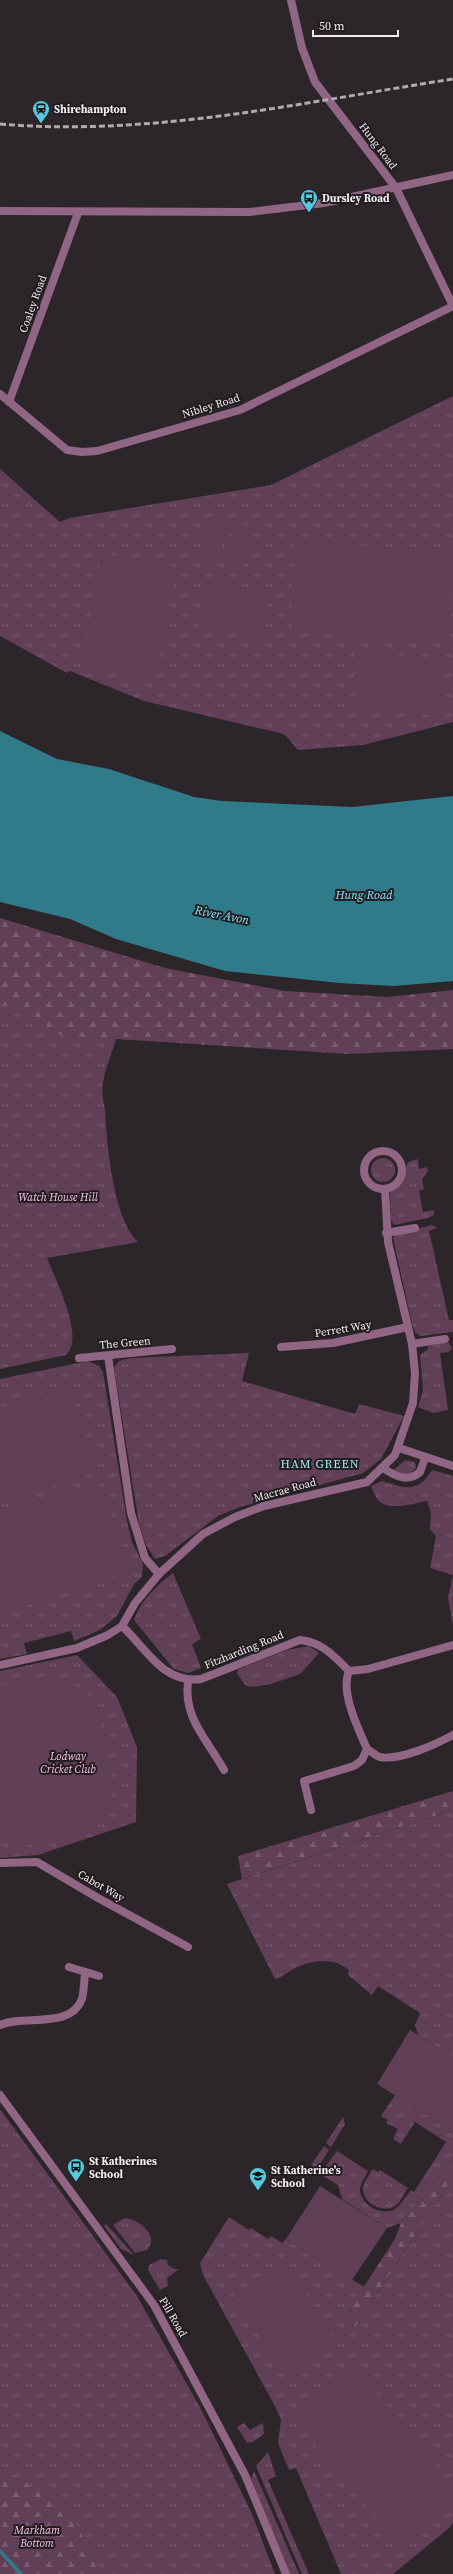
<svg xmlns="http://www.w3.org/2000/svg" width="453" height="2574" viewBox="0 0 453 2574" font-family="'Source Serif 4',serif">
	<defs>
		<pattern id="grass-tufts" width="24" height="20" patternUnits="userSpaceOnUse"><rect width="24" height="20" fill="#613f57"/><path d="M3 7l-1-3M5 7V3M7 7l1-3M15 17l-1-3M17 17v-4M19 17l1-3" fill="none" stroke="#785b6f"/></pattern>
		<pattern id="forest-firs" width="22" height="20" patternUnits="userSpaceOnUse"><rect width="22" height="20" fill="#613f57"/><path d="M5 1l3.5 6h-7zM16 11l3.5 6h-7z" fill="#785b6f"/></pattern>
	</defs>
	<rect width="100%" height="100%" fill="#2c252a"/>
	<!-- grass -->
	<g fill="url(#grass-tufts)">
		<path d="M453,396v326l-90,23 -65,5 -14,-16 -140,-33 -74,-30 -3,2 -67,-37v-167l60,53 9,-4 202,-33z"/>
		<path d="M0,966l116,73c-4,14 -11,29 -13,44 -2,8 1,19 2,28 2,34 8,107 33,131l-91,16c7,19 39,80 19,97l-66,14z"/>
		<circle cx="383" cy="1170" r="12"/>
		<path d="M418,1159l1,10 8,-2 1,4 -6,8 2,10 -5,2 4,21 11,-2v5l-6,3 -34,7 -3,-5 -1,-28 11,-11 7,-19z"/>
		<path d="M432,1225l5,3 -8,3 20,89h4v12l-33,4 -5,-4 -3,-8 -19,-86 3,-4z"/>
		<path d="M443,1343h6l3,5 -3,4 -9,1 8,57 -15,3 -15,-6 5,-17 -3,-35 8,-6v-3z"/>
		<path d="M249,1353l-7,28 113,33 4,-10 45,12 -23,43 -18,14 -123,34 -22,9 -53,40 -10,3 -9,-14 -7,-21 -25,-156 5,-7 12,-3z"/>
		<path d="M88,1361l11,5 4,6 24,149 5,21 11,22 -1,13 -8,7 -17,32 -17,14 -26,11 -3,-10 -47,12 3,11 -27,5v-280z"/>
		<path d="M405,1460l10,2 1,6c-7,9 -14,6 -22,2z"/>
		<path d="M432,1470l21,6v150l-5,-28 5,-23 -23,-7 6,-32 -6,-7 1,-16 -4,-12c-13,2 -37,11 -49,-1 -3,-3 -5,-10 -7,-14l11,-5c23,7 35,13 50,-11z"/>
		<path d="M173,1573l28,66 -9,5 9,24 -13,5 -14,-4 -40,-49c7,-20 23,-35 39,-47z"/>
		<path d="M309,1646l10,7 -19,21 -29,10 -19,3 -7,-2 -8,-12 2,-4 48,-19z"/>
		<path d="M77,1655l40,42 20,50 -1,75 -98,33 -38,3v-187z"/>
		<path d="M453,1810v247l-35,-22 -3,-10 5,-12 -42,-27 -6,9 -24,-20 1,-5c-16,-14 -40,-10 -57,0 -6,3 -11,8 -17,9l-48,-95z"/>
		<path d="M395,2095l58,36v29l-52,63 -14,5 -45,-29 -4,-14 -18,-11 17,-23 31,20c-2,5 -7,12 -8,17 -1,16 21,29 35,21 6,-4 11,-13 16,-19l3,2 32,-50 -31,-20 -14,22 -8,-5 5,-10 -12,-6 2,-3 -7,-4z"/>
		<path d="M0,2109l137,187 65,115 50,103 23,60h-174l-10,-17 -59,-69 -32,-22z"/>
		<path d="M343,2117l2,7 -14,23 -5,-4z"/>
		<path d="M324,2146l5,4 -12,19 -6,-4z"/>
		<path d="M373,2169l5,3 2,-2 28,18c-4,5 -7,14 -13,18 -11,7 -30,-1 -32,-15 -1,-7 6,-16 10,-22z"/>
		<path d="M447,2186l6,4v333l-5,6 -55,45h-52l-45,-106 -7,2 -11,-27 3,-23 -5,-12 -73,-133 -3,-12 29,-46 20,13 2,-2 17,11 3,-3 11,7 4,-4 78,48 -14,24 4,18z"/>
		<path d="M125,2218c14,1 35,18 22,32l-12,3 -22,-28z"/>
		<path d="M106,2224l28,31 -13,-6 -17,-23z"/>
		<path d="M161,2259l6,1 1,5 6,4h5l-12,9 1,8 -8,4 -12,-20 1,-5z"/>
		<path d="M244,2423l6,7 13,-7 1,11 -11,8 -6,1 -10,-16z"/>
		<path d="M268,2452l8,24 -8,4 41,94h-7l-46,-108z"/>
		<path d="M254,2471l45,103h-11l-37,-96z"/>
	</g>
	<!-- forest -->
	<g fill="url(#forest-firs)">
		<path d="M0,918l165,50 120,23 103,6 65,-7v59l-105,5 -232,-15h-48l-68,-37z"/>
		<path d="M453,1791v19l-211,69 -4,-23z"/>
		<path d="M453,2160v30l-6,-4 -93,143 -4,-13 2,-11 43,-66 6,-16z"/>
		<path d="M0,2466l59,38 18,21 24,49h-101z"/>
	</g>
	<!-- garden -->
	<g fill="#613f57">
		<path d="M210,517l18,4 -10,40 -18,-5z"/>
		<path d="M234,523l18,4 -9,40 -18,-5z"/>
		<path d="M294,540l159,12 -3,92 -159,-13z"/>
		<path d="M102,553l75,14 -21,114 -75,-14z"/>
		<path d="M208,581l62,13 -10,45 -62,-13z"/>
		<path d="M355,652l89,7 -2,57 -89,-7z"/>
		<path d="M69,1385l29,86 -98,33v-96z"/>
		<path d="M99,1481l31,89 -130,44v-100z"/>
		<path d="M41,1677l28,5 20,13 10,17 13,65v22l-9,21 -15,13 -69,14 -19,-6v-155z"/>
		<path d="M410,2030l43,27v74l-76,-47z"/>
		<path d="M320,2186l67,42 -35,52 -66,-41z"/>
		<path d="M286,2262l50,81 -53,32 -50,-81z"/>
		<path d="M355,2368l98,117v20l-51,43 -108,-129z"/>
	</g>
	<!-- water -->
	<path fill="#2f7b89" d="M0,731l57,28 52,10 85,28 28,4 130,6 101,-11v185l-59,5 -55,-3 -114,-12 -109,-32 -46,-20 -70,-17z"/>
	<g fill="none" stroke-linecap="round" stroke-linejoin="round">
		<!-- stream -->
		<path stroke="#2f7b89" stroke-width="3.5" d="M0,2551l21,23"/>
		<!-- minor -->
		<g stroke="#916684" stroke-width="8">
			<path d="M291,0l11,48 13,34 81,106 57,118"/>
			<path d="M0,211l250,1 74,-9 129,-28"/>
			<path d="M0,394l67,56 15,2 15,-1 143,-41 213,-104"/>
			<path d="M9,402l69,-189"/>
			<circle cx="383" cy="1170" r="19"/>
			<path d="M386,1233l29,-5"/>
			<path d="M412,1344l33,-5"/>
			<path d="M281,1347l52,-4 75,-16"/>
			<path d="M108,1356l23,157 14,45 14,16"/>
			<path d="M79,1358l93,-9"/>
			<path d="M399,1448l54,18"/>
			<path d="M383,1468c12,8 25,15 37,4l5,-14"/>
			<path d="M122,1626c25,23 41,58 79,53l99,-39c22,2 34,16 49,31l19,-2 85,-24"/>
			<path d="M0,1665l77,-17 31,-13 14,-9 13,-23 24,-29 44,-40 32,-17 29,-11 103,-24 28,-27 18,-52 2,-30 -3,-29 -24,-102 -3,-53"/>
			<path d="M188,1681c-5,37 19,58 36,89"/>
			<path d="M367,1749c4,2 9,7 13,8 19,4 57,-13 73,-22"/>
			<path d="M311,1810l-7,-29 50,-15 8,-6 5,-11c-9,-21 -27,-57 -18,-78"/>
			<path d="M0,1863l37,-1 61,36 90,49"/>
			<path d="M69,1967l30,9"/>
			<path d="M0,2025c25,-11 70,5 82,-26 2,-8 2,-17 3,-25"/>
		</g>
		<!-- tertiary -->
		<path stroke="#916684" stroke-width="8" d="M0,2095l154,210 91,170 41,99"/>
		<!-- rail -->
		<path stroke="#b1abaf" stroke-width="3" stroke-dasharray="6 3" stroke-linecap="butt" d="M0,124c153,13 303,-22 453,-45"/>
	</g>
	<!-- icons -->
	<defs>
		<symbol id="station-pin" viewBox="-11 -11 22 30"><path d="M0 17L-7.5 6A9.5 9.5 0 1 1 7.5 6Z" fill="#55cadf" stroke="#221c20"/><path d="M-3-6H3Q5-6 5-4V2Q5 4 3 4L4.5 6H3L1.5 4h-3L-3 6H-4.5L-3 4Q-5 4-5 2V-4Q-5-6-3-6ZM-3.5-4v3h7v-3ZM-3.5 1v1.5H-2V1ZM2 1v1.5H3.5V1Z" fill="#111"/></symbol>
		<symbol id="bus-pin" viewBox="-11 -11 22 30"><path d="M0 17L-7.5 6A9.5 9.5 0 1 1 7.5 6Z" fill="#55cadf" stroke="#221c20"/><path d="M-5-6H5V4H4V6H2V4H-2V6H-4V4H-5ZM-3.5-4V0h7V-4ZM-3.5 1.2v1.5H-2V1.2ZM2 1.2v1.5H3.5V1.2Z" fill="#111"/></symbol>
		<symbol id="school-pin" viewBox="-11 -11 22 30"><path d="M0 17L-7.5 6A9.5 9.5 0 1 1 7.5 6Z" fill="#55cadf" stroke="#221c20"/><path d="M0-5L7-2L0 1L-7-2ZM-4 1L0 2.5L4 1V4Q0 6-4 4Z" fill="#111"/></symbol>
	</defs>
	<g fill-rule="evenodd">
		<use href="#station-pin" x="31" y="99" width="20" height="27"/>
		<use href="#bus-pin" x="299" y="188" width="20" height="27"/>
		<use href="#bus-pin" x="66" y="2157" width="20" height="27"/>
		<use href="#school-pin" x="248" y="2166" width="20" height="27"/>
	</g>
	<g text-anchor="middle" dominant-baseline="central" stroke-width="4" stroke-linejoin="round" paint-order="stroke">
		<!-- poi labels -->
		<g font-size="11" font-weight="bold" fill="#f1ecef" stroke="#221c20" text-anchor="start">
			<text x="54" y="109">Shirehampton</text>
			<text x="322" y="198">Dursley Road</text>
			<text x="89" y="2161">St Katherines<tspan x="89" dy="13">School</tspan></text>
			<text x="271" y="2170">St Katherine's<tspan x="271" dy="13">School</tspan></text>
		</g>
		<!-- street labels -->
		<g font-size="11" fill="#f1ecef" stroke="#221c20">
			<text transform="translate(378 146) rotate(53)">Hung Road</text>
			<text transform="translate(33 304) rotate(-70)">Coaley Road</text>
			<text transform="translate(211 406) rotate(-17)">Nibley Road</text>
			<text transform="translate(343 1329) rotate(-9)">Perrett Way</text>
			<text transform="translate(125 1343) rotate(-5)">The Green</text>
			<text transform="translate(285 1490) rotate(-15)">Macrae Road</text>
			<text transform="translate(244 1650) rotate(-22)">Fitzharding Road</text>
			<text transform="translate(101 1886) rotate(30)">Cabot Way</text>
			<text transform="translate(173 2317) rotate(60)">Pill Road</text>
		</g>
		<!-- park labels -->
		<g font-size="11" font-style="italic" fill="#f9c4e8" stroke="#221c20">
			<text x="58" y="1197">Watch House Hill</text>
			<text x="68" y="1756">Lodway<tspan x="68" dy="13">Cricket Club</tspan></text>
			<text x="37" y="2530">Markham<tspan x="37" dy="13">Bottom</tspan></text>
		</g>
		<!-- water labels -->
		<g font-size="12" font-style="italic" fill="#81e9fd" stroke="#221c20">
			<text x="364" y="895">Hung Road</text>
			<text transform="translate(222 915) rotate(11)">River Avon</text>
		</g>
		<!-- neighbourhood labels -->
		<g font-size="12" letter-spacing="1" fill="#9cebfb" stroke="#221c20">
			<text x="320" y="1464">HAM GREEN</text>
		</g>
	</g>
	<!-- scale -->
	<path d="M313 30v6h85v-6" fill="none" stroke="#f1ecef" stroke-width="2"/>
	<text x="319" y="30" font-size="12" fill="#f1ecef" stroke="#221c20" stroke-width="3" paint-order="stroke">50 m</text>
</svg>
